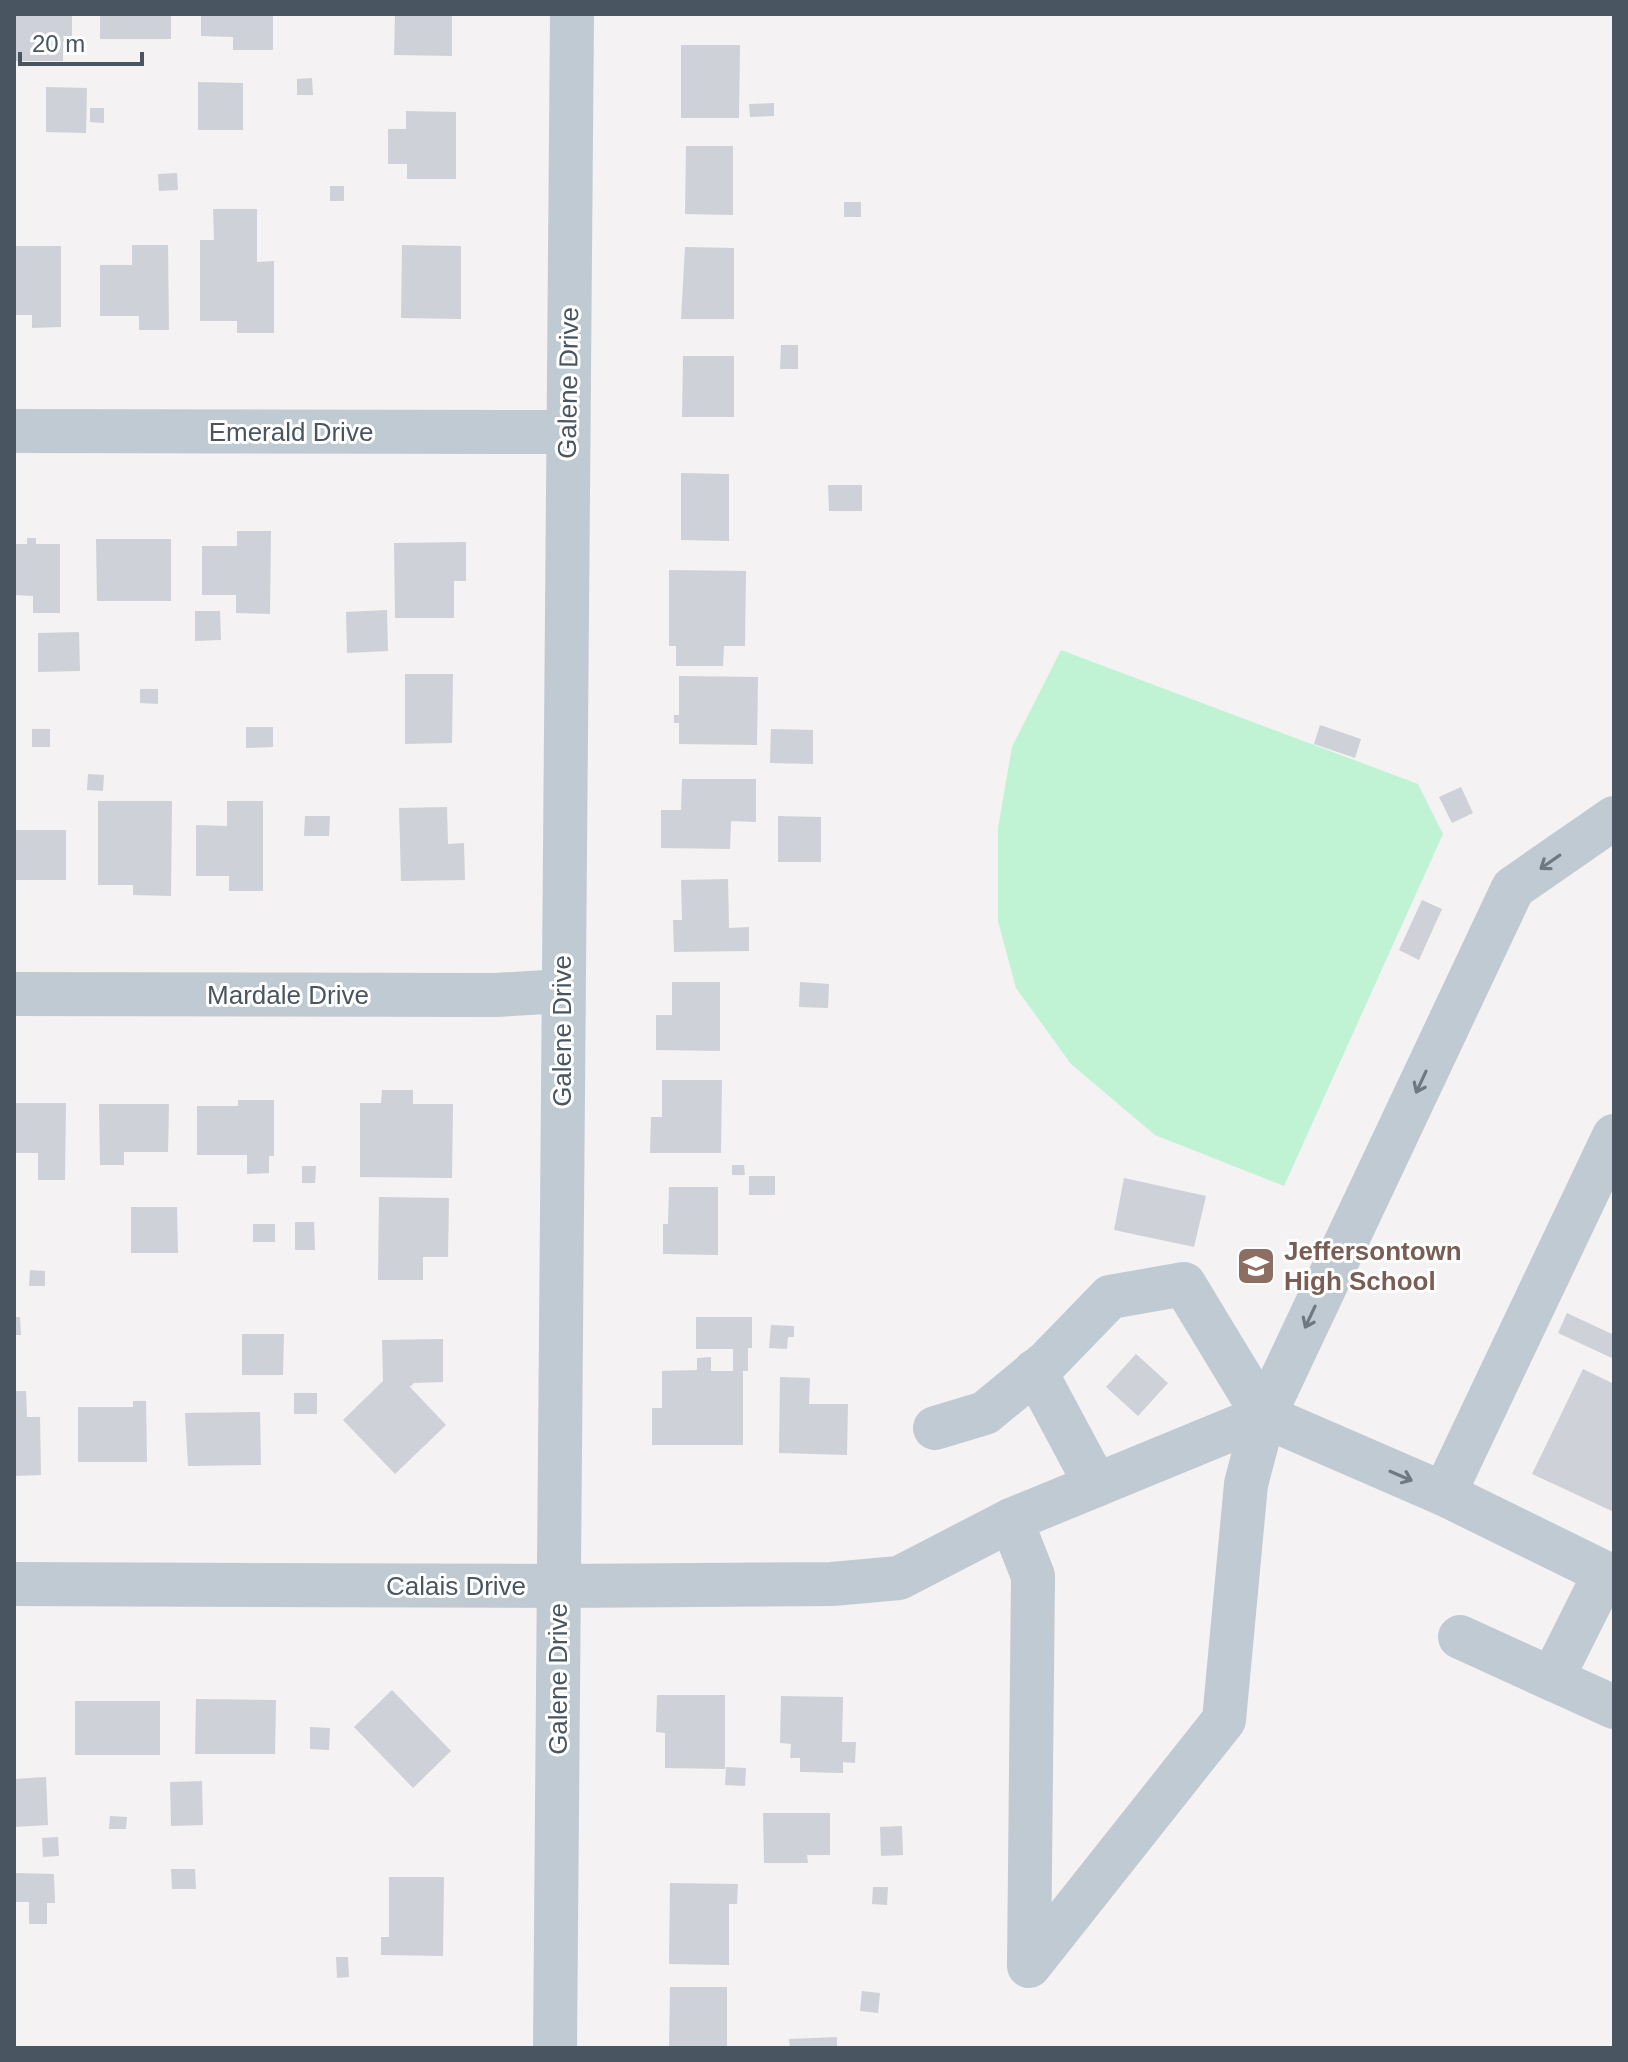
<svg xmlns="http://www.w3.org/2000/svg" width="1628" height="2062" viewBox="0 0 1628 2062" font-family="Helvetica,sans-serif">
	<rect width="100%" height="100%" fill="#f4f2f2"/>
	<!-- grass -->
	<path fill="#c0f3d3" d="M1061,650l357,134 25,50 -159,352 -129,-51 -84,-71 -55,-76 -18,-67v-93l14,-81z"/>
	<!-- building -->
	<g fill="#ced1d7">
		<path d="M14,14h58v27h-9v20h-49z"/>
		<rect x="100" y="14" width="71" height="25"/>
		<path d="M201,14h72v36h-40v-13l-32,-1z"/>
		<path d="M395,14h57v42l-58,-1z"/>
		<path d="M681,45h59l-1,73h-58z"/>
		<path d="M312,78l1,17h-16v-16z"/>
		<path d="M198,82l45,1v47h-45z"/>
		<path d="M46,87l41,1 -1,45 -40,-1z"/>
		<path d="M774,103v13l-24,1 -1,-13z"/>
		<path d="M90,108h14v15l-14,-1z"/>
		<path d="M406,111l50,1v67h-49v-15h-19v-35h18z"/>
		<path d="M686,146h47v69l-48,-1z"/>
		<path d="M177,173l1,17 -19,1 -1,-17z"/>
		<rect x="330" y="186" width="14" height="15"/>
		<rect x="844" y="202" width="17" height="15"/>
		<path d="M213,209h44v53l17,-1v72h-37v-12h-37v-81h14z"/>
		<path d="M132,245h36l1,85h-30v-14h-39v-51h32z"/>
		<path d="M402,245l59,1v73l-60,-1z"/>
		<path d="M14,246h47v81l-29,1v-13h-18z"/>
		<path d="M685,247l49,1v71h-53z"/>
		<path d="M781,345h17v24h-18z"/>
		<path d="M683,356h51v61h-52z"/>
		<path d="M681,473l48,1v67l-48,-1z"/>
		<path d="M828,485h34v26h-33z"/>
		<path d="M237,531h34l-1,83 -34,-1v-18h-34v-49h35z"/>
		<path d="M27,538h9v6h24v69h-27v-17l-19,-1v-51h13z"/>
		<path d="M96,539h75v62h-74z"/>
		<path d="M466,542v39h-12v37h-59l-1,-75z"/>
		<path d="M669,570l77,1 -1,75h-21l-1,20h-47v-20h-7z"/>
		<path d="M387,610l1,41 -41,2 -1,-41z"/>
		<path d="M195,611h25l1,29 -26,1z"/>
		<path d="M79,632l1,39 -42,1v-39z"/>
		<path d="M405,674h48l-1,69 -47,1z"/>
		<path d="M679,676l79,1 -1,68 -78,-1v-21h-5v-8h5z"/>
		<path d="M140,689h18v15l-18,-1z"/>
		<path d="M1320,725l41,14 -6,19 -41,-14z"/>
		<path d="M246,727h27v20l-27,1z"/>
		<rect x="32" y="729" width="18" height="18"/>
		<path d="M771,729l42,1v34l-43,-1z"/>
		<path d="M88,774l16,1 -1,16 -16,-1z"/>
		<path d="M682,779h74v43l-25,-1 -1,28 -69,-1v-38h20z"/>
		<path d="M1461,787l12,26 -21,10 -13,-26z"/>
		<path d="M98,801h74l-1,95 -38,-1v-10h-35z"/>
		<path d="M227,801h36v90h-34v-15h-33v-51l31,1z"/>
		<path d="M447,807l1,37 16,-1 1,37 -64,1 -2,-73z"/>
		<path d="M305,816h25l-1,20h-25z"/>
		<path d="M778,816l43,1v45h-43z"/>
		<rect x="14" y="830" width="52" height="50"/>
		<path d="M728,879l1,49 20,-1v24l-75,1 -1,-32h9l-1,-40z"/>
		<path d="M1422,900l20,9 -23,51 -20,-10z"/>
		<path d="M672,982h48v69l-64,-1v-35h16z"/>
		<path d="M800,982l29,2 -1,24 -29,-1z"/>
		<path d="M662,1080h60l-1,73h-71l1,-36h11z"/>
		<path d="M382,1090h31v14h40l-1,74 -92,-1v-74h21z"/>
		<path d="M238,1100h36v56h-5v17l-22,1v-19h-50v-49h41z"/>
		<path d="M14,1103h52l-1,77h-27v-27h-24z"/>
		<path d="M99,1104h70l-1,48h-44v13h-24z"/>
		<path d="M732,1165h12l1,10h-13z"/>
		<path d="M302,1166h14l-1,17h-13z"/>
		<rect x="749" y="1176" width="26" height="19"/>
		<path d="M1124,1178l82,18 -12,51 -80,-17z"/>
		<path d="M669,1187h49v68l-55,-1v-30h5z"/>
		<path d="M379,1197l70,1 -1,59h-25v23h-45z"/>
		<path d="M131,1207h46l1,46h-47z"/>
		<path d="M295,1222h19l1,28h-20z"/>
		<rect x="253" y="1224" width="22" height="18"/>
		<path d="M30,1270l15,1v15h-16z"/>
		<path d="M1567,1313l47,22v24l-56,-26z"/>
		<path d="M14,1317h6l1,18h-7z"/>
		<path d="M696,1317h56v31h-4v23h-5v74h-91v-37h10v-37l35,-1v-12l14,-1v14h22v-22h-37z"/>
		<path d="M771,1325l23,1v11h-6l-1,12 -18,-1z"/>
		<path d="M242,1334h42l-1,41h-41z"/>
		<path d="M443,1339v43l-29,1 -4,4 36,38 -51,49 -52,-54 40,-39 -1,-41z"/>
		<path d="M1136,1354l32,29 -30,33 -32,-29z"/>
		<path d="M1583,1369l31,15v128l-82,-38z"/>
		<path d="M780,1377l30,1 -1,26h39l-1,51 -68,-2z"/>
		<path d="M14,1391h12l1,26h13l1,58 -27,1z"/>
		<rect x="294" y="1393" width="23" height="21"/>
		<path d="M133,1401h13l1,61h-69v-55h55z"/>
		<path d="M260,1412l1,53 -73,1 -3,-53z"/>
		<path d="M392,1690l59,61 -38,37 -59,-61z"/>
		<path d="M657,1695h68v74l-60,-1v-35l-9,-1z"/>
		<path d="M781,1696l62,1 -1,45h14l-1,21 -12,-1v11l-43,-1v-14h-10l1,-14 -11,-1z"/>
		<path d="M196,1699l80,1 -1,54h-80z"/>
		<rect x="75" y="1701" width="85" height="54"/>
		<path d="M310,1727l20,1 -1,22 -19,-1z"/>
		<path d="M726,1767l20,1 -1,18 -20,-1z"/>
		<path d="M46,1777l2,48 -34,2v-48z"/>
		<path d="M202,1781l1,44 -32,1 -1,-44z"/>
		<path d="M763,1813h67v42h-23l1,8h-44z"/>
		<path d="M110,1816l17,1 -1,12h-17z"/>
		<path d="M902,1826l1,29 -22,1 -1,-29z"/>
		<path d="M58,1837l1,19 -16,1 -1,-19z"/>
		<path d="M171,1869h24l1,20h-24z"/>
		<path d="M16,1873l38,1 1,29h-8v21h-18v-22h-14z"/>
		<path d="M389,1877h55l-1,79 -62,-1v-18h8z"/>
		<path d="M670,1883l68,1 -1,20h-8v61l-60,-1z"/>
		<path d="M873,1887h15l-1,18 -15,-1z"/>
		<path d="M336,1957h12l1,20 -12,1z"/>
		<path d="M670,1987h57v61h-58z"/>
		<path d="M862,1991l18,2 -2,20 -18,-2z"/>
		<path d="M837,2037v11h-47l-1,-9z"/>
	</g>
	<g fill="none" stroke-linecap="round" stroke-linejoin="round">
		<!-- minor -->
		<g stroke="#c0cad2" stroke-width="44">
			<path d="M14,431l553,1"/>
			<path d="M1614,818l-101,70 -249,528 180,78 170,-358"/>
			<path d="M14,994l481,1 68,-4"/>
			<path d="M1035,1371l61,114"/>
			<path d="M1264,1416l-18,68 -22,236 -195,246 4,-390 -22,-56z"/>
			<path d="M935,1428l50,-15 62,-51 63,-65 74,-13 80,132"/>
			<path d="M1444,1494l161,79 -53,106 -92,-42"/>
			<path d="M14,1584l545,2 273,-2 67,-6 112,-58"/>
			<path d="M1552,1679l62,28"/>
			<path d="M555,2048l17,-2034"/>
		</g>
	</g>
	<!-- one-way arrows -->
	<defs><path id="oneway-shaft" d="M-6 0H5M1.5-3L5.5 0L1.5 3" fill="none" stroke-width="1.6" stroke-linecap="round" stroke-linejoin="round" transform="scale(2)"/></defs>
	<g stroke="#6d7983">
		<use href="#oneway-shaft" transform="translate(1550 862) rotate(145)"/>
		<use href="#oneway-shaft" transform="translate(1421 1082) rotate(115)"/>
		<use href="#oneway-shaft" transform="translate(1310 1317) rotate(115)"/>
		<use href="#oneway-shaft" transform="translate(1401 1476) rotate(23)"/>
	</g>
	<!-- icons -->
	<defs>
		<symbol id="school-square" viewBox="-11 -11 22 22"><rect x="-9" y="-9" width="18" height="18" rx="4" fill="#8d6e63" stroke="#fff"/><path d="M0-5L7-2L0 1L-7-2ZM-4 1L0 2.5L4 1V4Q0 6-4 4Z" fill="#fff"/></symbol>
	</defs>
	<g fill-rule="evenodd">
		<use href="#school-square" x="1234" y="1244" width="44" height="44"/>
	</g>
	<g text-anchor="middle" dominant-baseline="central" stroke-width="6" stroke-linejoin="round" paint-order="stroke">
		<!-- street labels -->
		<g font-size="26" fill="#495661" stroke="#fff">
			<text transform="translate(568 383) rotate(-89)">Galene Drive</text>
			<text x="291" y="432">Emerald Drive</text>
			<text x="288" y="995">Mardale Drive</text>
			<text transform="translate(562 1031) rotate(-90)">Galene Drive</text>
			<text x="456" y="1586">Calais Drive</text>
			<text transform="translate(558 1679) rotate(-90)">Galene Drive</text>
		</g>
		<!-- education labels -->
		<g font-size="26" font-weight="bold" fill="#785e54" stroke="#fff" text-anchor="start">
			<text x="1284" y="1251">Jeffersontown<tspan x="1284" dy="30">High School</tspan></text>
		</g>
	</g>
	<!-- border -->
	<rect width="1628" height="2062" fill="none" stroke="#495661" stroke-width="32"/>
	<!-- scale -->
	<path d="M20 52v12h122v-12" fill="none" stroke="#495661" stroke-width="4"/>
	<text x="32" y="52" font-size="24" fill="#495661" stroke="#ffffff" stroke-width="6" paint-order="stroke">20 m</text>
</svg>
